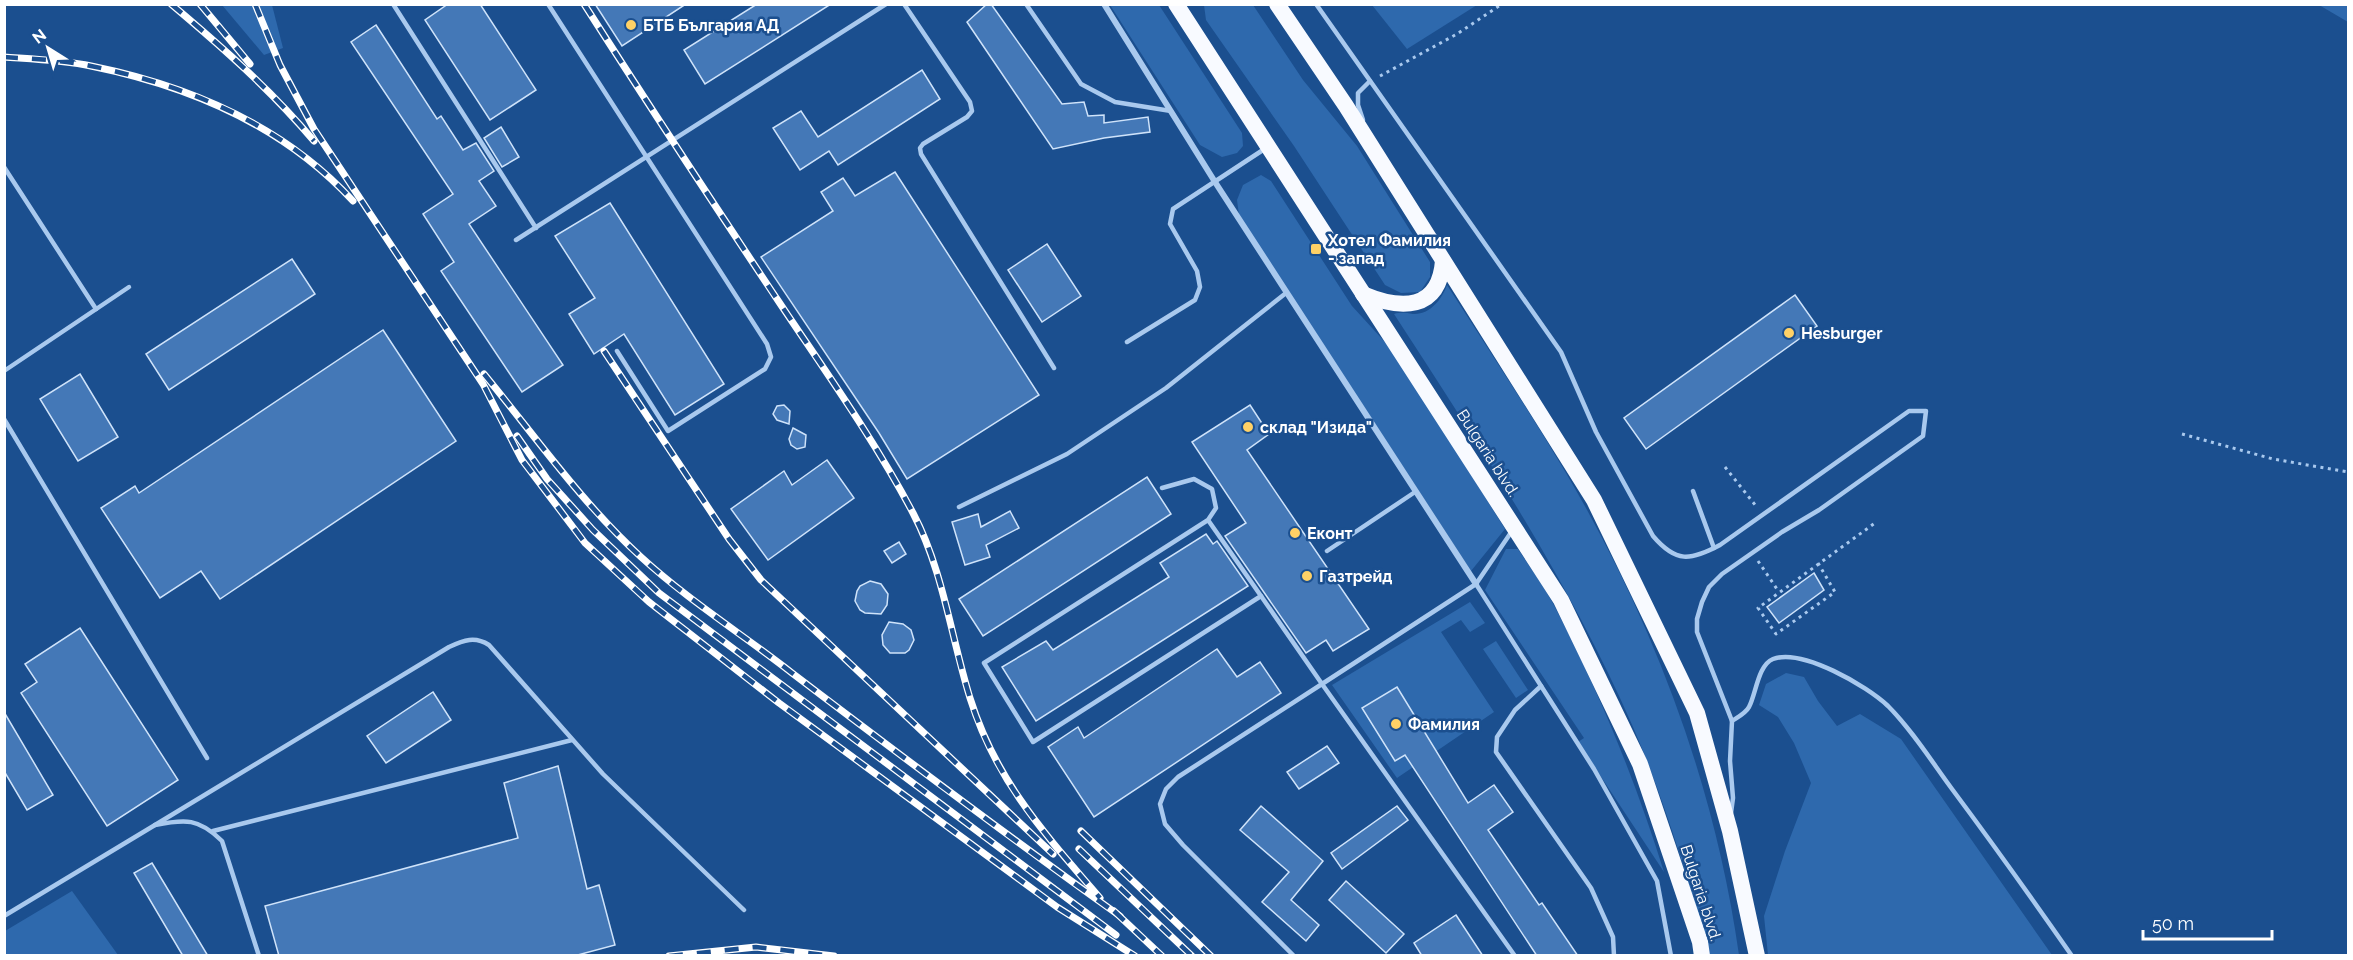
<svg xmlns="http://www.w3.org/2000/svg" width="2353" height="960" viewBox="0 0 2353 960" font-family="Raleway,sans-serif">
	<rect width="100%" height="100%" fill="#1b4f8f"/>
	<!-- green -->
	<g fill="#2e69ad">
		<path d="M222,5h50l11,43 -19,7z"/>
		<path d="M1110,5h49l83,128 1,13 -6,7 -15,4 -22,-12z"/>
		<path d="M1204,5h49l50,75 54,66 73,116v15l-10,15 -19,1 -16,-8 -91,-139 -88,-126z"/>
		<path d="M1372,5h105l-70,44z"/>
		<path d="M2319,5h29v17z"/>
		<path d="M1261,175l10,6 81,125 42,46 111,177 -34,42 -232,-356 -2,-15 6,-15z"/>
		<path d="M1447,285c40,62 81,124 119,188 87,148 149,311 173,482h-31c-20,-78 -43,-153 -75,-228 -64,-147 -153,-280 -239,-413 7,-2 12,-1 19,0 17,1 29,-15 34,-29z"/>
		<path d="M1506,549h12c13,20 28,40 39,62 43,83 79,171 107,261l-86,-130 6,-4 -99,-148z"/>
		<path d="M1470,602l15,21 -15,9 -9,-12 -20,12 53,80 -97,66 -65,-93z"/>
		<path d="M1496,641l32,49 -12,8 -33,-49z"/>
		<path d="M1786,673l18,4 14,24 19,25 23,-12 41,25 151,216h-284l-4,-39 21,-65 26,-68 -17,-40 -16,-26 -19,-12 7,-21z"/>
		<path d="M72,891l46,64h-113v-24z"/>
	</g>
	<!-- building -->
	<g fill="#4478b7" stroke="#cfe3fa" stroke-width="1.5">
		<path d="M448,4h32l56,86 -46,30 -65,-100z"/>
		<path d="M595,4h91l-64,42z"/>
		<path d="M757,4h74l-126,80 -21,-34z"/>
		<path d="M987,4h4l71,100 22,-2 4,14 16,-1v8l44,-6 2,15 -46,6 -51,11 -86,-127z"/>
		<path d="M376,25l61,94 4,-3 22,34 13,-7 18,28 -15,10 17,25 -27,18 94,141 -41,27 -81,-121 13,-9 -31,-48 30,-20 -102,-152z"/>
		<path d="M922,70l18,29 -102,66 -9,-14 -29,19 -27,-42 28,-17 17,26z"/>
		<path d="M501,127l18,30 -17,10 -18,-29z"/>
		<path d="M895,172l144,223 -132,84 -28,-46 -118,-176 72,-46 -12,-19 22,-14 12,18z"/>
		<path d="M610,203l114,181 -49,31 -51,-81 -30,20 -25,-40 26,-16 -40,-62z"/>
		<path d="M1047,244l34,52 -39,26 -34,-52z"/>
		<path d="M292,259l23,35 -146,96 -23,-36z"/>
		<path d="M1795,295l22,31 -171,123 -22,-31z"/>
		<path d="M383,330l73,111 -236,158 -19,-28 -41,27 -59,-90 34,-22 4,7z"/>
		<path d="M80,374l38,63 -40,24 -38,-62z"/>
		<path d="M784,405l6,6 -1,13 -12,-4 -4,-6 4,-8z"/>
		<path d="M1250,405l19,29 -22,16 122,179 -36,22 -7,-11 -20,13 -81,-117 21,-13 -54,-81z"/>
		<path d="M793,428l13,7 -1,12 -8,2 -6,-4 -2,-6z"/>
		<path d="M827,460l27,38 -86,62 -37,-51 53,-38 8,14z"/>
		<path d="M1147,477l24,37 -188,122 -24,-37z"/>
		<path d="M1010,511l9,17 -33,17 4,12 -25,8 -13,-43 26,-8 3,13z"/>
		<path d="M1206,534l7,10 4,-3 31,45 -212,135 -34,-54 44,-26 7,9 116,-73 -9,-14z"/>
		<path d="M899,542l7,12 -14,9 -8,-12z"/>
		<path d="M1814,573l10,17 -45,33 -12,-16z"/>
		<path d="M870,581l11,3 7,10 -1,11 -6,9 -16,-1 -5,-3 -5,-9 2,-10 3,-5z"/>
		<path d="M889,622l14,2 8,6 3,10 -5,10 -4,3h-15l-7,-8 -1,-10z"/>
		<path d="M80,628l98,152 -71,46 -86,-133 16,-11 -12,-18z"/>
		<path d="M1217,649l20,28 23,-15 21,31 -187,124 -46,-70 30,-20 6,11z"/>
		<path d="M1397,687l71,116 26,-18 19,27 -25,18 51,75 3,-2 36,53h-41l-132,-201 -10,6 -33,-53z"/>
		<path d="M433,692l18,28 -65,43 -19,-27z"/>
		<path d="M4,712l49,83 -26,15 -23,-39z"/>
		<path d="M1327,746l12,17 -40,26 -12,-17z"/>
		<path d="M558,766l29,123 12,-4 16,60 -41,11h-295l-14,-50 253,-68 -14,-55z"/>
		<path d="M1261,806l62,55 -32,39 28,25 -13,16 -44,-39 27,-30 -49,-42z"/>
		<path d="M1397,806l11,14 -66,49 -11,-16z"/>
		<path d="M152,863l56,93h-25l-49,-83z"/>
		<path d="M1346,881l58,53 -18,19 -57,-53z"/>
		<path d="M1456,915l27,41h-61l-8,-13z"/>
	</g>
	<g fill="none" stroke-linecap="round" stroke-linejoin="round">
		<!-- path -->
		<g stroke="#a9c9ee" stroke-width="3" stroke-dasharray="3 4.5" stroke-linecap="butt">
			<path d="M1380,76l77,-42 45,-30"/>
			<path d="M2182,434l91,25 75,13"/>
			<path d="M1725,467l31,39"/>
			<path d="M1758,561l21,31"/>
			<path d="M1818,563l17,29 -59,42 -18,-26 117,-85"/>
		</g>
		<!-- service -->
		<g stroke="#a9c9ee" stroke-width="4.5">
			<path d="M393,4l143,224"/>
			<path d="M548,4l219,340 4,13 -6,12 -97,62 -51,-80"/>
			<path d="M904,4l66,98 2,9 -5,6 -44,27 -3,4 1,6 133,214"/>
			<path d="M1026,4l55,80 34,18 56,9"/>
			<path d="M1316,4l245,348 35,80 57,104c23,27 37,25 67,9l189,-134h17l-3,25 -104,74 -37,22 -60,42 -13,13 -7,15 -5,17v13l35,89 -2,40 3,37 -2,15"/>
			<path d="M1363,120l-5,-15v-12l12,-12"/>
			<path d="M4,167l92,142"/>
			<path d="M516,240l370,-236"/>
			<path d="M1127,342l68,-42 5,-13 -3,-16 -27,-47 3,-15 93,-61"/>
			<path d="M4,371l125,-84"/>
			<path d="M4,419l203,339"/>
			<path d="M1162,488l32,-9 18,10 4,19 -8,12 -224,143 49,79 228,-146 -53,-76"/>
			<path d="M1693,491l21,57"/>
			<path d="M959,507l108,-53 99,-66 120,-95"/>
			<path d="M1327,551l88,-59"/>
			<path d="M1476,584l118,185 63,112 14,75"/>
			<path d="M1261,596l61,88 154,-100 36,-53"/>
			<path d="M1541,686l-26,24 -18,27 -1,15 95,136 22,49 1,19"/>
			<path d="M1732,721c6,-4 14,-8 17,-14 7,-13 9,-42 24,-48 29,-11 94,27 115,47 24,24 44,56 64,83 41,55 81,111 120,167"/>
			<path d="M155,825l294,-178c15,-7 26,-11 40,-2l114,129 141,136"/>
			<path d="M213,831l359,-91"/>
			<path d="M4,916l151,-91c30,-6 44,-7 67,16l37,115"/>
			<path d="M1294,956l-111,-111 -18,-21 -5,-20 6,-15 12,-12 144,-93 193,272"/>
		</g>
		<!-- minor -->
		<path stroke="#a9c9ee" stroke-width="6" d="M1104,4l111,178 261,402"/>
		<!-- trunk -->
		<g stroke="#f8faff" stroke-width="16">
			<path d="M1176,4l385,596 79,164 60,178 2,14"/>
			<path d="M1277,4l69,102 248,394 103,213 33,118 27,125"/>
			<path d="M1363,294c38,16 76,17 80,-33"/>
		</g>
		<defs>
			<g id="rail">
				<path d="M171,4c51,43 100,86 143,137"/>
				<path d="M200,4l50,60"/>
				<path d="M255,4l25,61 34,64 169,255 39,76 63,83 64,59 130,101 278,204 78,49"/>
				<path d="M584,4c64,100 129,199 195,298 46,69 95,137 134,211 30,57 38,124 57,185 26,83 74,135 130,200"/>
				<path d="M4,57c29,2 59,3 87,9 99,20 192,59 262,135"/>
				<path d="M604,351l125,188 32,41 292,274"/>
				<path d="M484,374c51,62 97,128 157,183 47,43 101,77 151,116 108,82 217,164 328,243"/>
				<path d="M517,436l30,43 46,51 66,63 457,342"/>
				<path d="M1081,831l130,125"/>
				<path d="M1079,849l113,107"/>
				<path d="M1114,911l48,45"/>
				<path d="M669,956l87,-9 78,9"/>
			</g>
		</defs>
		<!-- rail casing -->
		<use href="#rail" stroke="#fff" stroke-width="7"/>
		<!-- rail -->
		<use href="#rail" stroke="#1b4f8f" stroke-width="4.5" stroke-dasharray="14" stroke-linecap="butt"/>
	</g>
	<!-- markers -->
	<g fill="#ffd166" stroke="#1b4f8f" stroke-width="2">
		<circle cx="631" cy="25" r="6"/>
		<rect x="1310" y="243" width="12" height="12" rx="3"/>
		<circle cx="1789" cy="333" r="6"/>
		<circle cx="1248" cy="427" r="6"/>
		<circle cx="1295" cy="533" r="6"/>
		<circle cx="1307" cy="576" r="6"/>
		<circle cx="1396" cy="724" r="6"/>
	</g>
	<g text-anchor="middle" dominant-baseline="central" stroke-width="5" stroke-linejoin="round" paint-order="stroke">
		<!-- poi labels -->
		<g font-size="16" font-weight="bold" fill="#fff" stroke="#1b4f8f" text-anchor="start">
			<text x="643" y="25">БТБ България АД</text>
			<text x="1328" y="240">Хотел Фамилия<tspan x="1328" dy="18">- запад</tspan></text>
			<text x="1801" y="333">Hesburger</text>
			<text x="1260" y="427">склад "Изида"</text>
			<text x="1307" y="533">Еконт</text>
			<text x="1319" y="576">Газтрейд</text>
			<text x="1408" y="724">Фамилия</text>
		</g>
		<!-- street labels -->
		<g font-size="16" fill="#fff" stroke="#1b4f8f">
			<text transform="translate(1488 453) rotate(57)">Bulgaria blvd.</text>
			<text transform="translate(1701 893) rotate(72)">Bulgaria blvd.</text>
		</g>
	</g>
	<!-- border -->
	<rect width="2353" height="960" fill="none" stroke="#ffffff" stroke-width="12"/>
	<!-- north arrow -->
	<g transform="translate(48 48) rotate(323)" stroke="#1b4f8f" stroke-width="4.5" paint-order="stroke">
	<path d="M0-4.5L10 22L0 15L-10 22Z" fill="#ffffff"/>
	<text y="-9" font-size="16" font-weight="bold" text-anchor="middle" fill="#ffffff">N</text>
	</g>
	<!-- scale -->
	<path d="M2143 930v9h129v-9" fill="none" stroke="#ffffff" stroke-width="3"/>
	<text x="2152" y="930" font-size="18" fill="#ffffff" stroke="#1b4f8f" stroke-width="4.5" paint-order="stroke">50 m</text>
</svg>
